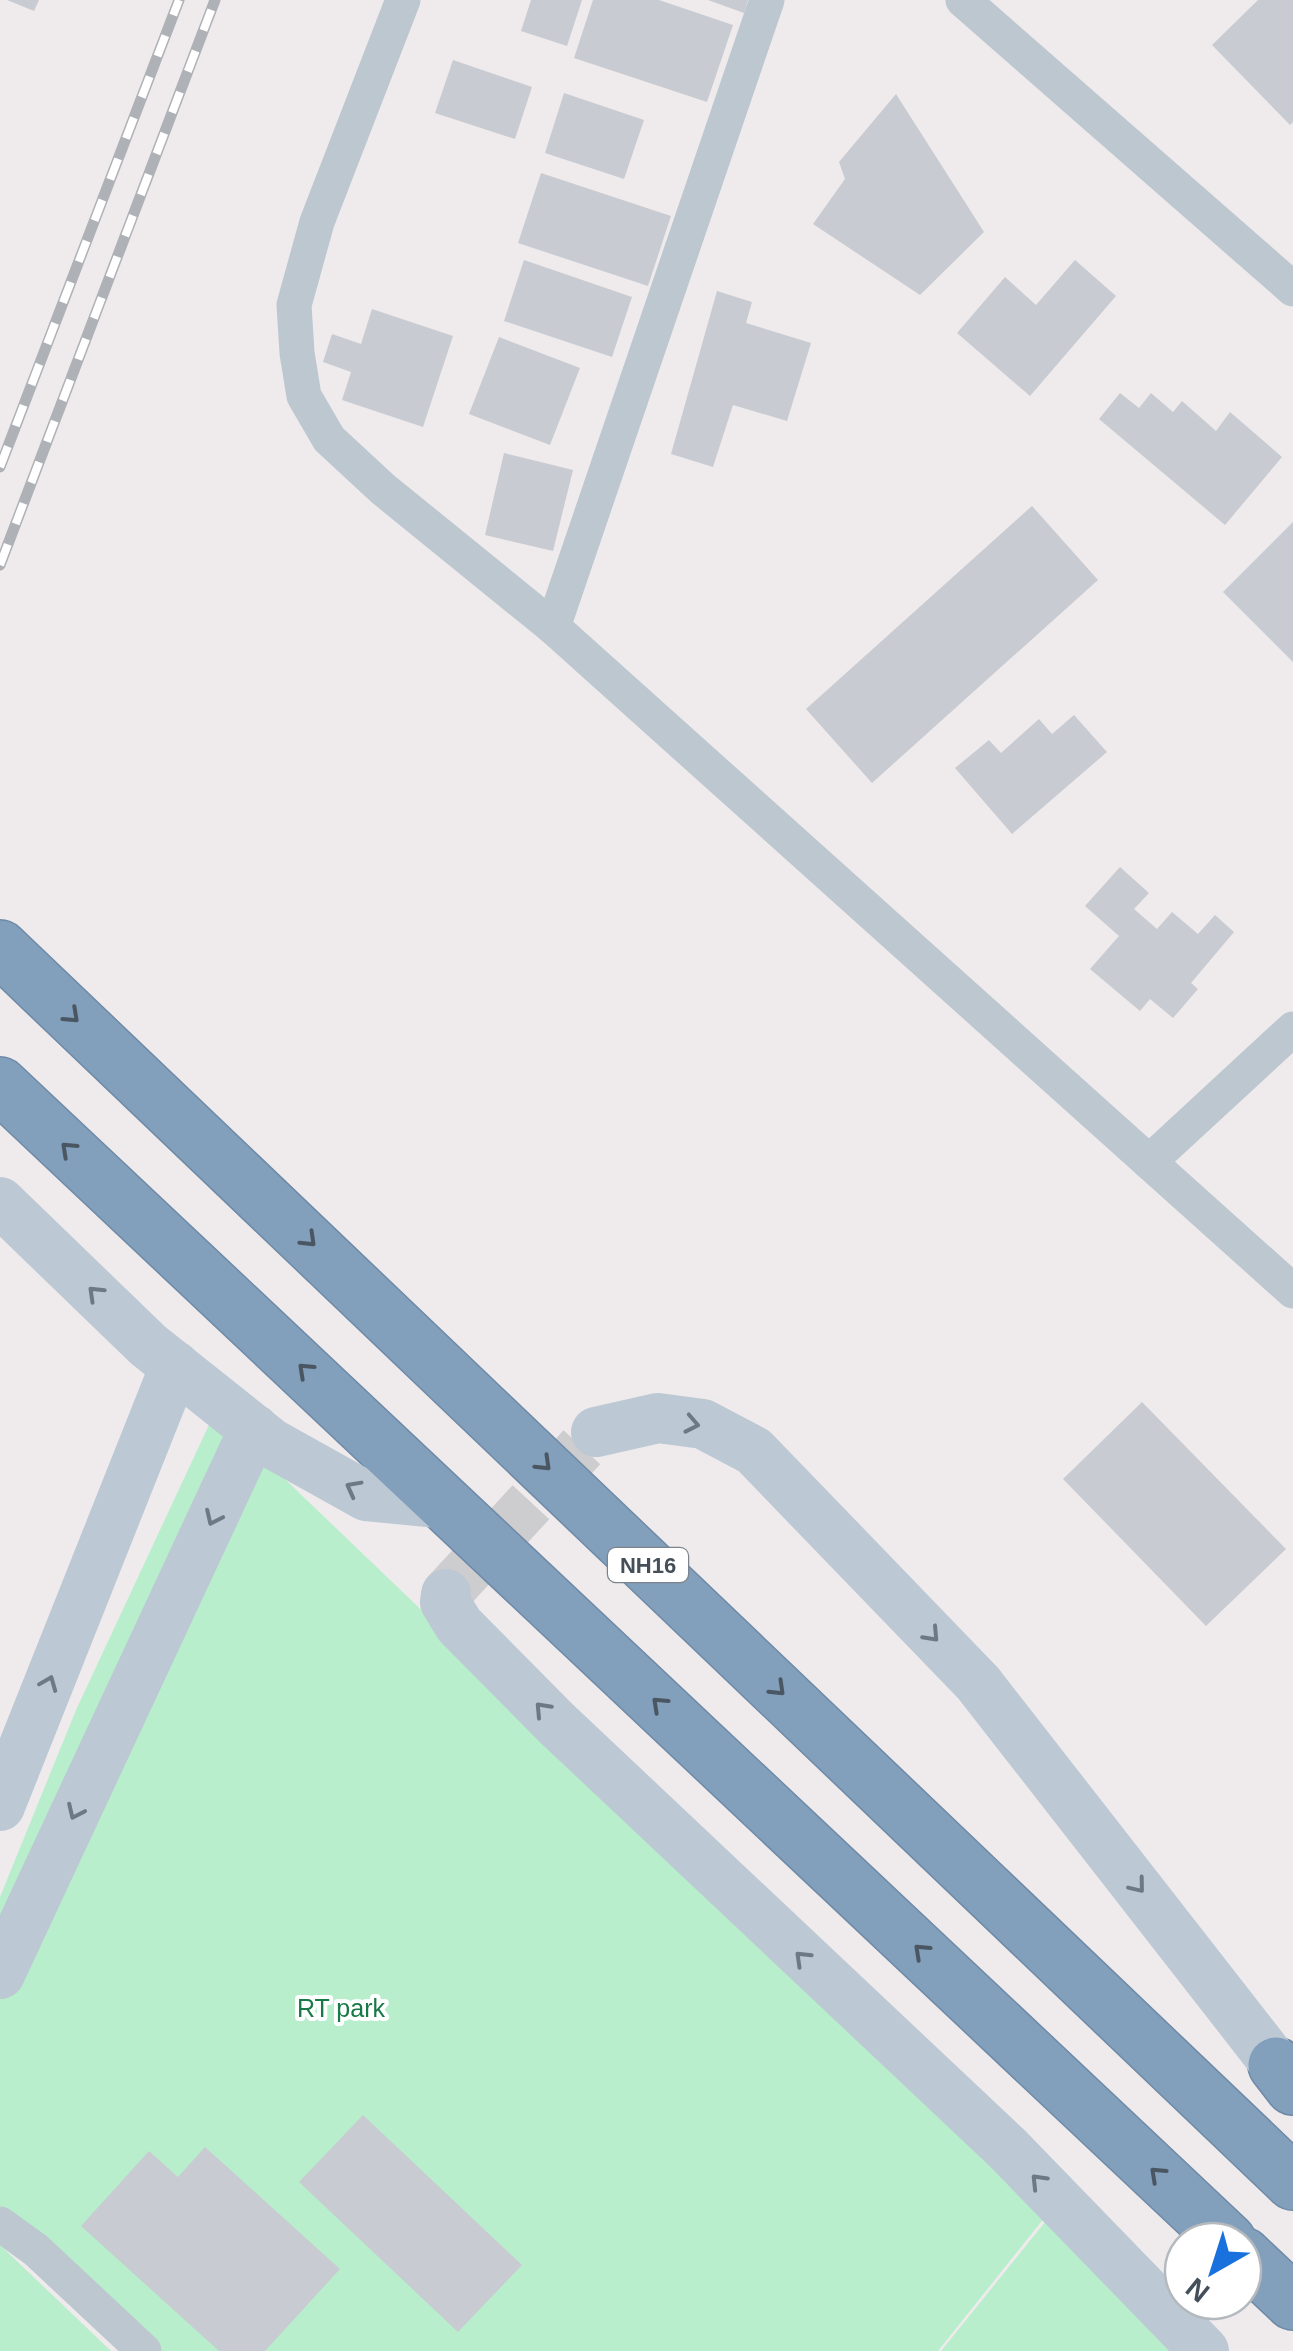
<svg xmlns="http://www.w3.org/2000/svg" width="1293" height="2351" viewBox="0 0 1293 2351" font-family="Arial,sans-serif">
	<rect width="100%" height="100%" fill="#efebec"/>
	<!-- green -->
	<g fill="#b8eecc">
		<path d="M215,1412l834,800 -111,139h-796l-142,-126v-328l76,-187z"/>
		<path d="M1062,2201l153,150h-274z"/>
		<path d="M0,2245l111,106h-111z"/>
	</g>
	<!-- building -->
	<g fill="#c8cbd1">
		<path d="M7,0h32l-5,11z"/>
		<path d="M531,0h51l-15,46 -46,-15z"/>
		<path d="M593,0h66l74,25 -26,77 -133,-44z"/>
		<path d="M708,0h40l-4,13z"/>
		<path d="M1258,0h35v122l-3,3 -78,-80z"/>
		<path d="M453,60l79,27 -17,52 -80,-26z"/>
		<path d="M564,93l80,27 -20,59 -79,-26z"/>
		<path d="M896,94l88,138 -64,63 -107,-71 32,-45 -6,-17z"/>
		<path d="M541,173l130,43 -23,70 -130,-43z"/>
		<path d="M524,260l108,37 -20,60 -108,-36z"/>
		<path d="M1075,260l41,36 -86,100 -73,-63 48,-56 31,28z"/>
		<path d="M717,291l35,11 -6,21 65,20 -24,78 -54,-16 -20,62 -42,-13z"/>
		<path d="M372,309l81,27 -30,91 -81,-27 9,-28 -28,-10 9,-28 29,10z"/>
		<path d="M499,337l81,31 -30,77 -81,-31z"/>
		<path d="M1120,393l19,15 12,-15 22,19 9,-11 34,30 14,-19 52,45 -57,68 -126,-106z"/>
		<path d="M504,453l69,17 -20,81 -68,-16z"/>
		<path d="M1032,506l66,74 -226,203 -66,-74z"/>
		<path d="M1293,522v140l-70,-70z"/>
		<path d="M1074,715l33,37 -95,82 -57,-66 34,-28 12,13 38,-34 13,15z"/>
		<path d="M1120,867l29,26 -15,16 23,20 15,-17 26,22 17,-19 19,17 -43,51 7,6 -25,29 -23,-19 -10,12 -50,-42 29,-33 -34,-30z"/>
		<path d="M1142,1402l144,147 -80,77 -143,-147z"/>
		<path d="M363,2115l159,150 -64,67 -159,-150z"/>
		<path d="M205,2147l135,122 -75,82h-46l-138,-125 68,-75 29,26z"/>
	</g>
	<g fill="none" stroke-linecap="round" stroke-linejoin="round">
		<!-- secondary-tunnel -->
		<path stroke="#cdcccf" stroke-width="50" stroke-dasharray="50 25" stroke-linecap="butt" d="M446,1594l150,-162"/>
		<defs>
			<g id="highway">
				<path d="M0,948l1293,1234"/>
				<path d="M0,1085l1228,1156"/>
				<path d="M1276,2065l17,22"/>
				<path d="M1243,2255l50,47"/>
			</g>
		</defs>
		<!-- highway casing -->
		<use href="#highway" stroke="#6e8aa7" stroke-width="58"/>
		<!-- street -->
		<g stroke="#bcc7cf" stroke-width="35">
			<path d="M403,0l-86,222 -23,83 3,48 7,43 25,43 54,50 170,138 740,664"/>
			<path d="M963,0l330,289"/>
			<path d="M553,627l214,-627"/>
			<path d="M1149,1162l144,-133"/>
			<path d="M0,2224l36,26 108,101"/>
		</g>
		<!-- secondary -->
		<g stroke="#bcc8d3" stroke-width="50">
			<path d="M0,1202l148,143 123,98 95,53 82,8"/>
			<path d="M596,1432l62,-14 45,6 51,27 224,232 298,382 17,10"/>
			<path d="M446,1594l-1,8 14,23 97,98 451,425 197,203"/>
			<path d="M0,1806l175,-440"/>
			<path d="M0,1974l254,-545"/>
		</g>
		<!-- highway -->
		<use href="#highway" stroke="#829fbc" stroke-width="55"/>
		<defs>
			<g id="rail">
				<path d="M0,467l179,-467"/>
				<path d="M0,565l215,-565"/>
			</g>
		</defs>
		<!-- rail casing -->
		<use href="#rail" stroke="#aeb1b6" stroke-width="11"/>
		<!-- rail -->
		<use href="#rail" stroke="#fff" stroke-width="8" stroke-dasharray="22" stroke-linecap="butt"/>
	</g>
	<!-- one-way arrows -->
	<defs><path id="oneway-chevron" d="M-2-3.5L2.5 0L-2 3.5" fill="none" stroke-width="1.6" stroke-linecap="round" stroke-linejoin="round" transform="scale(2.5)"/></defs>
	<g stroke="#4a5763">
		<use href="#oneway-chevron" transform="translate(72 1016) rotate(43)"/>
		<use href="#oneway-chevron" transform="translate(68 1149) rotate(-137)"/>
		<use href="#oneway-chevron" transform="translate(309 1240) rotate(44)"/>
		<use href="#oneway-chevron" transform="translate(305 1370) rotate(-137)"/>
		<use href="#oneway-chevron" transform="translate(544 1464) rotate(44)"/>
		<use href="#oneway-chevron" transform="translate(778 1689) rotate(44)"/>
		<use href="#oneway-chevron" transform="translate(659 1704) rotate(-137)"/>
		<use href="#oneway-chevron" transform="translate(921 1951) rotate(-137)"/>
		<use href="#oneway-chevron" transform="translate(1157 2174) rotate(-137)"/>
	</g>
	<g stroke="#6e7984">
		<use href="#oneway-chevron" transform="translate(95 1293) rotate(-136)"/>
		<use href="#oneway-chevron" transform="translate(692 1424) rotate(11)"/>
		<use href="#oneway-chevron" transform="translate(353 1488) rotate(-152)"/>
		<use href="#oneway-chevron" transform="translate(213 1518) rotate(115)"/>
		<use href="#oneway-chevron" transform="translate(932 1635) rotate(47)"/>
		<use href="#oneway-chevron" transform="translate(49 1683) rotate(-68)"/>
		<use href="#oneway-chevron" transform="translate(542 1709) rotate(-133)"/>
		<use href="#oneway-chevron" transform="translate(75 1812) rotate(115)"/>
		<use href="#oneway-chevron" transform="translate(1138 1886) rotate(51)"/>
		<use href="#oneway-chevron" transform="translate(802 1958) rotate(-136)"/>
		<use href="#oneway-chevron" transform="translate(1038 2181) rotate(-134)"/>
	</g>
	<g text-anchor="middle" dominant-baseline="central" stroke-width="8" stroke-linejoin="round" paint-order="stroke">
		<!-- shield labels -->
		<rect fill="#fff" stroke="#7c848b" stroke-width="2.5" x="608" y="1548" width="80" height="34" rx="8"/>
		<g font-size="22" font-weight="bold" fill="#444f59">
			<text x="648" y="1565">NH16</text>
		</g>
		<!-- park labels -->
		<g font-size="25" fill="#167946" stroke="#fff">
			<text x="341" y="2008">RT park</text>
		</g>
	</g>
	<!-- north arrow -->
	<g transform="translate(1213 2271) rotate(219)"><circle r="48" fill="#ffffff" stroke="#b4b9bd" stroke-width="2.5"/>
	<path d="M0-8L18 38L0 25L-18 38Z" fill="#1871dc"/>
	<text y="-15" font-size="28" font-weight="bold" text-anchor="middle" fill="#444f59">N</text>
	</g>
</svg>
